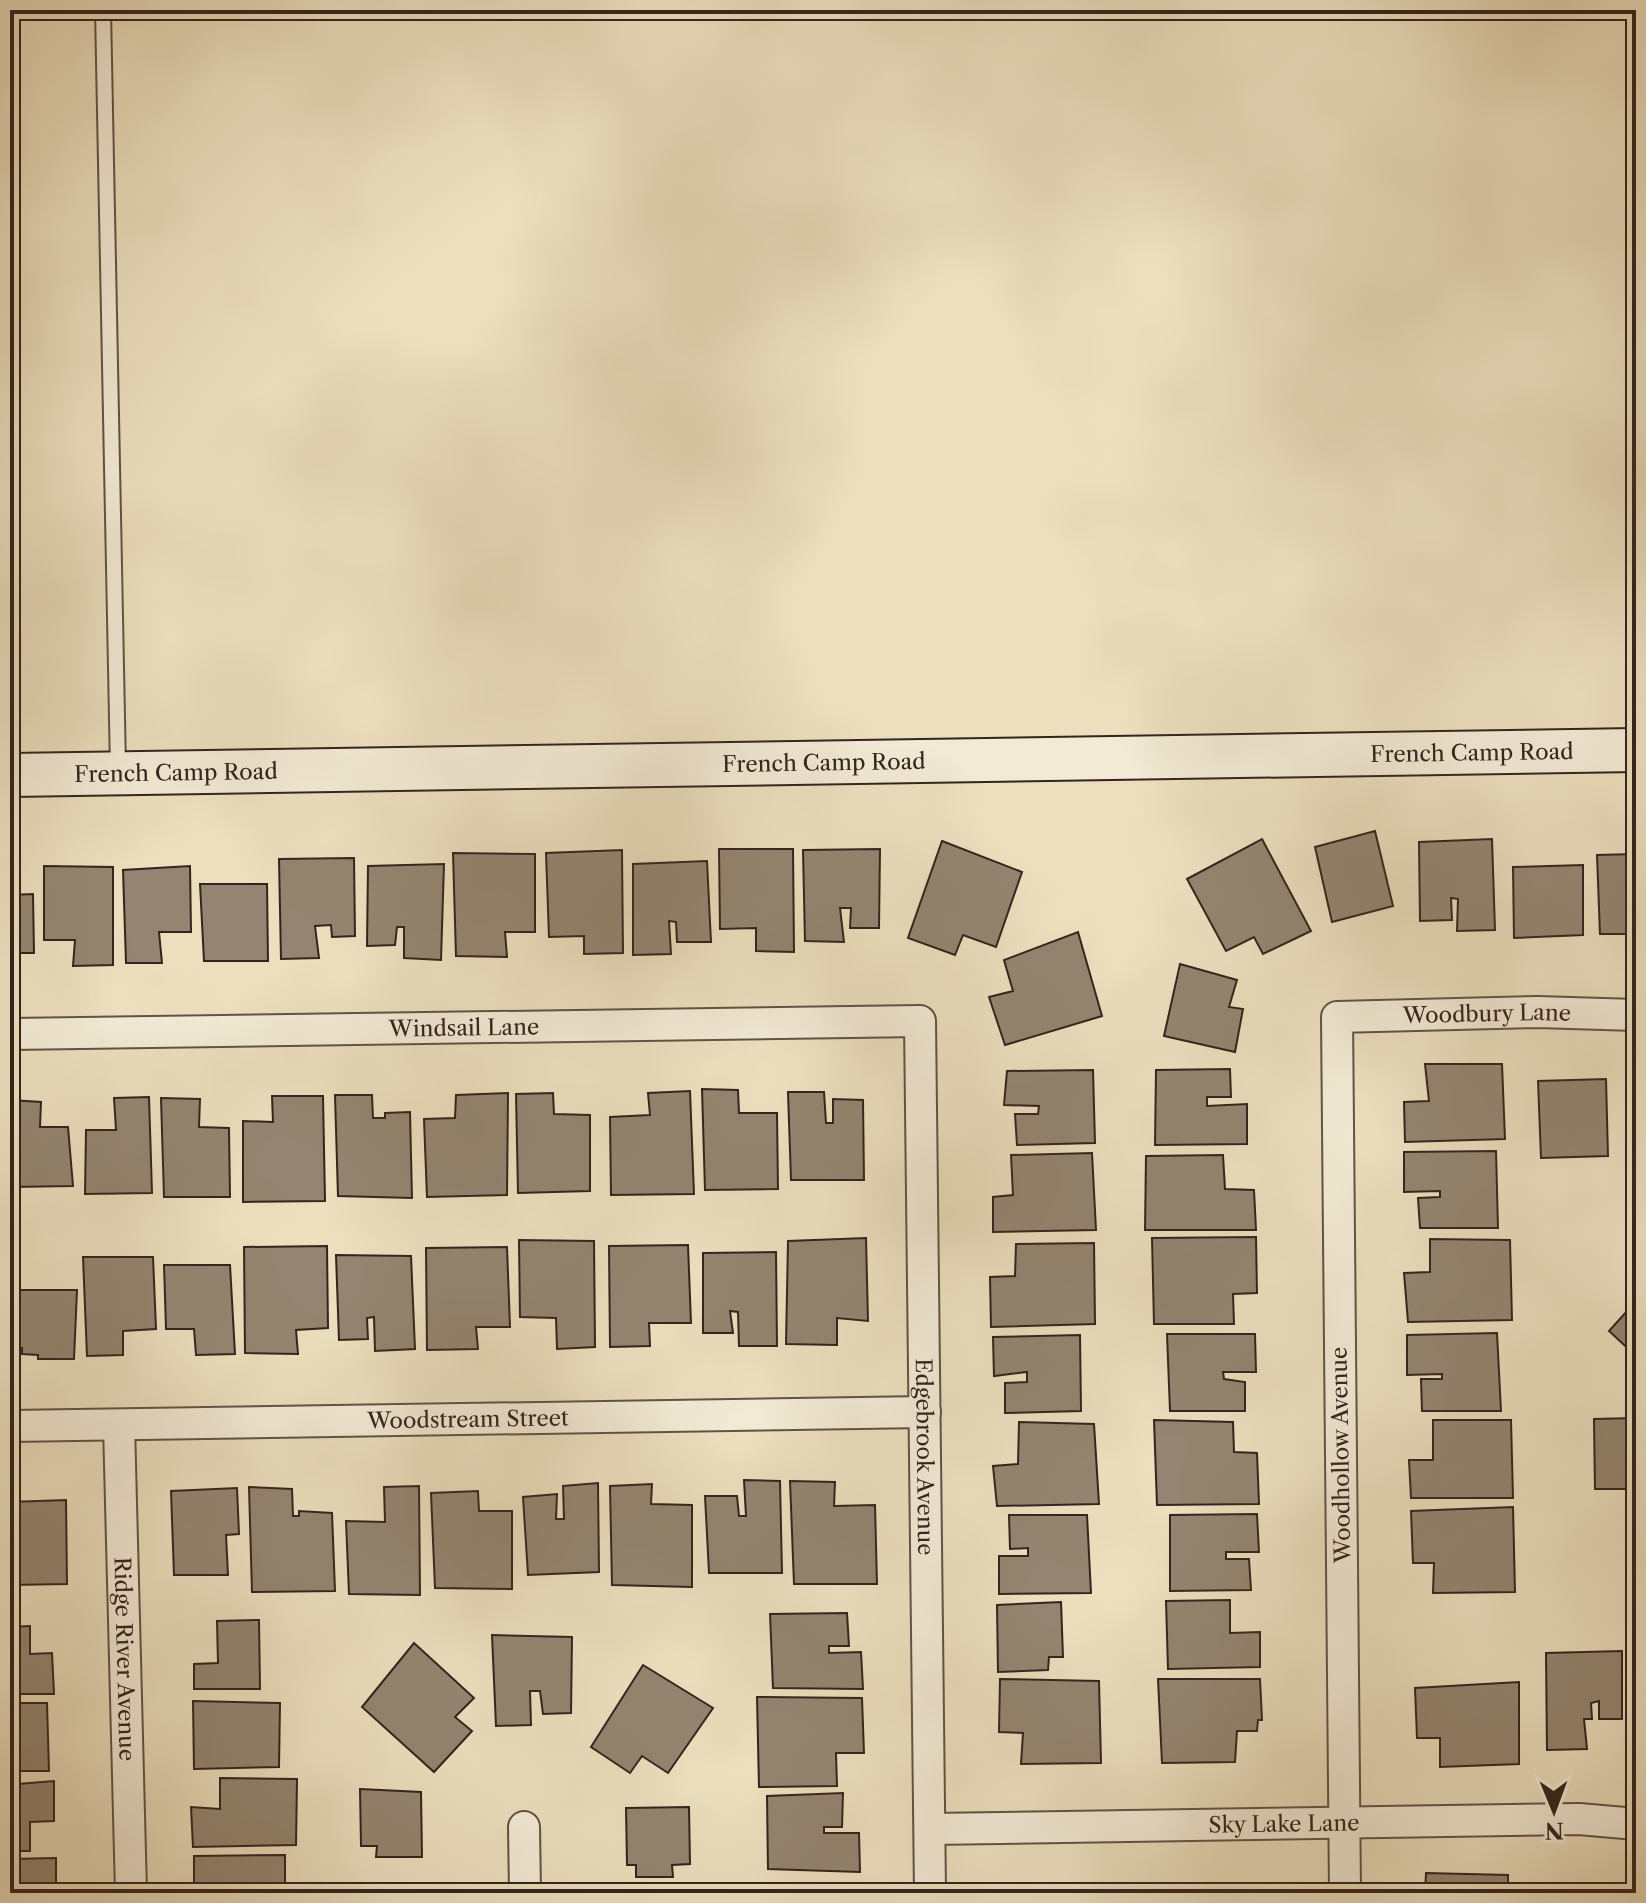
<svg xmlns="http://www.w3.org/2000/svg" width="1646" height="1903" viewBox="0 0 1646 1903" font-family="'Libre Caslon Text',serif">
	<rect width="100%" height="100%" fill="#ebdfbe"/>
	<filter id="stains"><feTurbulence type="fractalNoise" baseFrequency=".0025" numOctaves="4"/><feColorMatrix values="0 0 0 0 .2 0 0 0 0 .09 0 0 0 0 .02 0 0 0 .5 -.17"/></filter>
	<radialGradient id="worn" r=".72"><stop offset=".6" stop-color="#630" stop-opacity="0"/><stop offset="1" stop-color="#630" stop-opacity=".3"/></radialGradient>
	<!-- building -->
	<g fill="#938571" stroke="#33241e" stroke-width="2">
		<path d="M1375,831l18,75 -61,16 -17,-75z"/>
		<path d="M1262,839l49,92 -48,23 -9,-17 -28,14 -39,-72z"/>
		<path d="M1492,839l3,91 -38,1 1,-32 -7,-1 1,22 -32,1 -1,-79z"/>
		<path d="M942,841l80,31 -26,75 -33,-12 -8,20 -47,-17z"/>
		<path d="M719,849h74l1,103 -38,-1v-23l-36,1z"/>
		<path d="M880,849l-1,79h-29l1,-20h-11l4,34 -39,-1 -2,-91z"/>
		<path d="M622,850l1,103 -39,1v-18l-35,1 -3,-84z"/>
		<path d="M453,853l82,1v78h-30l2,25 -51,-1z"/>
		<path d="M1636,854v80h-36l-3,-79z"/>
		<path d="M354,858l1,78 -23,1 -1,-12 -16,1 4,32 -38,1 -2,-100z"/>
		<path d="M707,861l4,81h-34l-1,-20 -7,-1 2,33 -38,1v-91z"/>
		<path d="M444,864l-3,96 -37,-2v-31h-7l-2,18 -28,1 1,-80z"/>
		<path d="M1583,865v70l-69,3 -1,-71z"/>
		<path d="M44,866l69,1v98l-40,1 2,-26h-31z"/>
		<path d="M190,866l1,66h-32l3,31h-36l-3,-93z"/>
		<path d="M200,884h67l1,77h-64z"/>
		<path d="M33,894l1,59h-24v-58z"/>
		<path d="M1078,932l24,84 -97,29 -16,-48 24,-6 -9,-31z"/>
		<path d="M1180,964l57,16 -8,27 14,2 -8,43 -71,-16z"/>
		<path d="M1425,1064h77l3,75 -100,3 -1,-40 25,-1z"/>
		<path d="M1230,1069l1,28h-24v9l40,-2v40l-92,1 1,-75z"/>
		<path d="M1093,1070l2,73 -78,2 -2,-31h23l1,-8 -35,-1 3,-34z"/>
		<path d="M1606,1079l2,77 -67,2 -3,-77z"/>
		<path d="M702,1089l36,1 1,23h38l1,76 -73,1z"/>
		<path d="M1626,1090h10v75h-9z"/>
		<path d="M690,1091l4,103 -83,1 -1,-78 40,-2 -2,-22z"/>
		<path d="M788,1092h36l2,31h7v-24l30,1 1,80h-73z"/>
		<path d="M508,1093l-1,102 -80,2 -3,-78 31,-1 1,-23z"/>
		<path d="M553,1093l1,21 36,1v76l-72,2 -2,-99z"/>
		<path d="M335,1095h37l1,23h12v-5l25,-1 2,86 -74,-2z"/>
		<path d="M272,1096h51l2,105 -82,1v-81l30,1z"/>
		<path d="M149,1097l3,96 -67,1 1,-64h30l-2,-32z"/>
		<path d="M161,1098l39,1 -1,28 30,1 1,69h-66z"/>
		<path d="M10,1100l31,2 -1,25h28l5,59 -63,1z"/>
		<path d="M1496,1151l2,77h-78l-2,-30 22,-1v-6l-36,1v-40z"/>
		<path d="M1092,1153l4,77 -103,2v-35l20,-2 -2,-40z"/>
		<path d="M1223,1155l2,34 29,1 2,40h-111l1,-74z"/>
		<path d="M1256,1237l1,56 -24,1 1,30h-80l-2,-86z"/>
		<path d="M866,1238l2,83 -31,-3v27l-51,-1 2,-103z"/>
		<path d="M1430,1239l80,1 2,80 -104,2 -4,-49 26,-1z"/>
		<path d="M519,1240l75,1 1,106 -38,2 -1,-31 -36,-1z"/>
		<path d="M1094,1243l1,81 -104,3 -1,-50 25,-1 1,-32z"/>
		<path d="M688,1245l3,78h-42l1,23 -40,1 -1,-101z"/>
		<path d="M327,1246l1,82 -32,2 2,24 -53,-1 -1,-106z"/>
		<path d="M507,1247l3,80h-34l2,22 -51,1 -1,-102z"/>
		<path d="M776,1252l1,94h-38l-1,-34 -8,-1 3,22h-30v-80z"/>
		<path d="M336,1255l75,1 4,93 -40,2 -1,-34 -7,1 1,21 -29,1z"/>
		<path d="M83,1257h70l3,72 -33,2v24l-36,1z"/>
		<path d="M164,1265h66l5,89 -39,1 -2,-26h-28z"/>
		<path d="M18,1290h59l-3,69h-36v-4l-16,-1v-6h-12v-39l9,-1z"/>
		<path d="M1636,1301v55l-27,-25z"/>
		<path d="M1497,1333l4,78h-79l-1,-32h21v-5l-35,1v-40z"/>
		<path d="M1167,1334h88l1,38h-33l1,7 21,3v29h-75z"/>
		<path d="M1080,1335l1,76 -76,2v-30l22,-1v-10l-33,4 -1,-39z"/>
		<path d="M1636,1418v71h-41l-1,-70z"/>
		<path d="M1154,1420l79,2 1,30 23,1 2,51 -102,1z"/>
		<path d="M1433,1420h78l2,78h-102l-2,-38h24z"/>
		<path d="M1019,1422l75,2 5,80 -102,2 -4,-40 25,-2z"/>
		<path d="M744,1480l36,1 2,92h-73l-4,-77h32l2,20h7z"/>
		<path d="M790,1481l45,1 -1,24 41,-1 2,79h-83z"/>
		<path d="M598,1483l1,89 -71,3 -5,-78 34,-3 -1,25h8l-1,-33z"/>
		<path d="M652,1484l-1,20 41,1v82l-80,-2 -2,-99z"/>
		<path d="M419,1486l1,109 -71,-1 -3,-73 39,1 -1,-35z"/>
		<path d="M249,1487l43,2 1,27h6v-5l33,2 3,78 -83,1z"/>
		<path d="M237,1488l2,46 -13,1 2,40h-54l-3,-84z"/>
		<path d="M478,1491l1,20h33v78l-77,-1 -4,-95z"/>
		<path d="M66,1500l1,84 -57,1v-83z"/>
		<path d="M1513,1507l2,85 -82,1 1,-30h-21l-2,-52z"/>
		<path d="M1257,1514l2,38h-33v7h23l2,31 -81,1v-76z"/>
		<path d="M1009,1515h78l4,78 -92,1v-38h29v-8l-18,1z"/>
		<path d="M1230,1600v33l30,-1v35l-92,2 -2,-68z"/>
		<path d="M1061,1602l2,55h-14l-1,13 -50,2 -1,-67z"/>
		<path d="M847,1613l2,33h-20v7l32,-1 2,37 -90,-1 -3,-74z"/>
		<path d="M259,1620l1,69h-66v-25l24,-1 -1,-42z"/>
		<path d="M30,1626v28l22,-1 2,41h-44v-67z"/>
		<path d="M492,1635l80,2 -1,76 -28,1 -3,-23h-10l1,34 -35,1z"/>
		<path d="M414,1643l60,55 -19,19 17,14 -38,41 -72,-65z"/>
		<path d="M1622,1651v68h-23v-18l-8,2 1,16h-8l3,30 -40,1 -1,-97z"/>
		<path d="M643,1665l70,43 -45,65 -26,-17 -12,17 -39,-26z"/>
		<path d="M1000,1679l99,2 2,82 -80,1 2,-31 -24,-1z"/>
		<path d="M1158,1679h102l2,41h-4l-1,11h-20l-2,31 -73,1z"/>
		<path d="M1519,1682v82l-79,3v-29h-23l-2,-50z"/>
		<path d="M757,1697l105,1 2,55h-28l1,33 -78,1z"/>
		<path d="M193,1701l87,2 -1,64 -85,2z"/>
		<path d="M10,1703h37l2,68h-39z"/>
		<path d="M220,1778l77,1 -1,66 -103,2 -2,-40 29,2z"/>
		<path d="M54,1781v40l-24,1v29h-20v-58h9l-1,-9z"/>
		<path d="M360,1789l61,3 1,65h-46l1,-11h-16z"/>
		<path d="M843,1793l-1,34h-18v6h35l1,39 -92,-3 -1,-73z"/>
		<path d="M689,1807l1,57 -18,1 1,12h-37v-12h-9l-1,-57z"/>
		<path d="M285,1855v38h-91v-37z"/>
		<path d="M56,1858v35h-46v-34z"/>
		<path d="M1426,1873l82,2v18h-83z"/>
		<path d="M360,1883l78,2 -1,8h-77z"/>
		<path d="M753,1883l102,4v6h-102z"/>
		<path d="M1156,1884l77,1v8h-77z"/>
		<path d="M1031,1886l61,7h-62z"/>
		<path d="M1551,1887l37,2v4h-37z"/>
	</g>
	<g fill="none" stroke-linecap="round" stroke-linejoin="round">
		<defs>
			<path id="lane" d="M103,10l15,759"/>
			<g id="street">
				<path id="s1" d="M10,1034l910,-13 10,872"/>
				<path id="s2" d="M119,1425l12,468"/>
				<path id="s3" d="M10,1426l915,-14"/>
				<path d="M524,1827l1,66"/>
				<path id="s4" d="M930,1829l649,-10 57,5"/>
				<path id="s5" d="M1345,1893l-8,-876 201,-5 98,3"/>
			</g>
			<g id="secondary">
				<path id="s6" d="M10,775l1626,-25"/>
			</g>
		</defs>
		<!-- lane casing -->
		<use href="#lane" stroke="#615346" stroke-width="18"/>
		<!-- street casing -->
		<use href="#street" stroke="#615346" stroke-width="34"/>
		<!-- secondary casing -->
		<use href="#secondary" stroke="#33241e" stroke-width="46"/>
		<!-- lane -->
		<use href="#lane" stroke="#f2ead5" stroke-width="14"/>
		<!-- street -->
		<use href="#street" stroke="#f2ead5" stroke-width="30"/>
		<!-- secondary -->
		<use href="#secondary" stroke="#f2ead5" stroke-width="42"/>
	</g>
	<g text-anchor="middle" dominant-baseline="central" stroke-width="7" stroke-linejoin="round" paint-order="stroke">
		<!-- street labels -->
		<g font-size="22" fill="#33241e" stroke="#f2ead5">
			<text stroke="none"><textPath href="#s6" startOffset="1462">French Camp Road</textPath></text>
			<text stroke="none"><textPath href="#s6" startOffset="814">French Camp Road</textPath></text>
			<text stroke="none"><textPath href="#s6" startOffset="166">French Camp Road</textPath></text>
			<text stroke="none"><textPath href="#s5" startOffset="1026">Woodbury Lane</textPath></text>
			<text stroke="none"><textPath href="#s1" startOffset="454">Windsail Lane</textPath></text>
			<text stroke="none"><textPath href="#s3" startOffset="458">Woodstream Street</textPath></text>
			<text transform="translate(1341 1455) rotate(-91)">Woodhollow Avenue</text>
			<text stroke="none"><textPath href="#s1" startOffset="1346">Edgebrook Avenue</textPath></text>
			<text stroke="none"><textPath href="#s2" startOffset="234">Ridge River Avenue</textPath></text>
			<text stroke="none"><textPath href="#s4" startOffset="354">Sky Lake Lane</textPath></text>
		</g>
	</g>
	<!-- margin -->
	<rect width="1646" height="1903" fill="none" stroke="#ebdfbe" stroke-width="40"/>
	<rect x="12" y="12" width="1622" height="1879" fill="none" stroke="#33241e" stroke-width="4"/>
	<rect x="20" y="20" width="1606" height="1863" fill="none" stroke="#33241e" stroke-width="2"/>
	<!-- north arrow -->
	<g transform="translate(1554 1811) rotate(179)" stroke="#f2ead5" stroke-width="6" paint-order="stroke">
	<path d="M0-6L14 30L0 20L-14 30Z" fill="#33241e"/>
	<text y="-12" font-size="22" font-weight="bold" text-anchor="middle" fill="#33241e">N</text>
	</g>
	<rect width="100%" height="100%" filter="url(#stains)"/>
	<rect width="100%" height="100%" fill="url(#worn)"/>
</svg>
